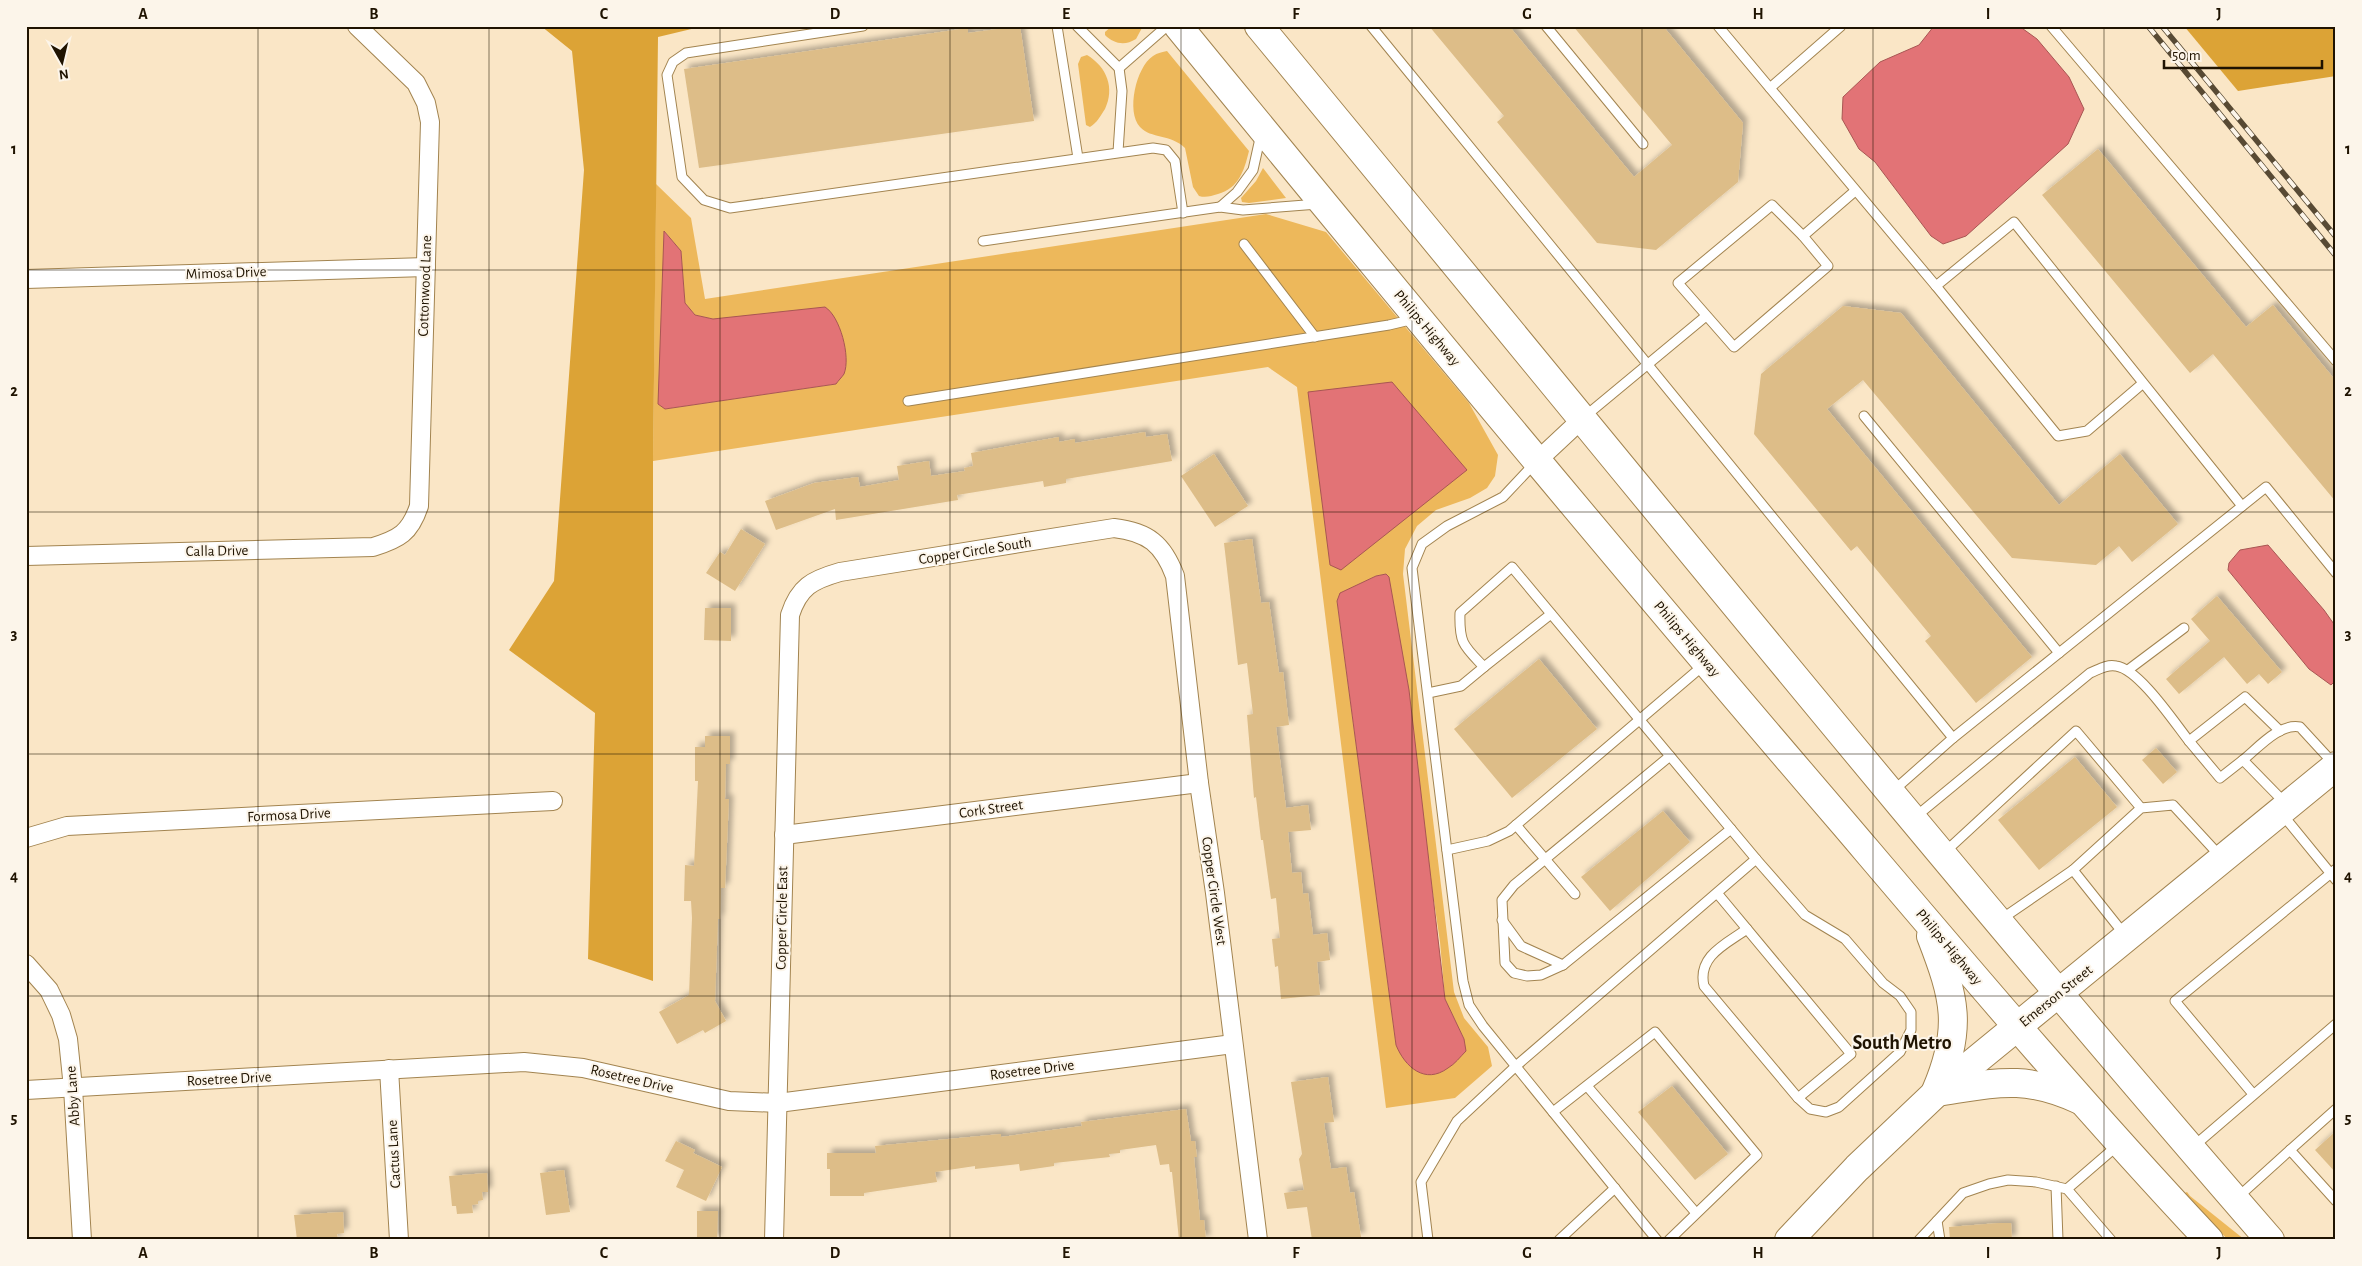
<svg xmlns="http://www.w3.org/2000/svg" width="2362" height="1266" viewBox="0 0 2362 1266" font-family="'Alegreya Sans',sans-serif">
	<defs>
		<filter id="shadow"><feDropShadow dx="4.5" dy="-4.5" stdDeviation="2.5" flood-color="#0004"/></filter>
	</defs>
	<rect width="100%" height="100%" fill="#fae6c6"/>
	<!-- green -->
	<g fill="#edb85b" fill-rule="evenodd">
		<path d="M1112,26h31l-7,13c-11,7 -22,5 -31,-4v-3z"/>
		<path d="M1167,51l82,100c-5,20 -10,37 -31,43 -7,2 -12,4 -19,2l-6,-9 -8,-39c-14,-14 -34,-9 -45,-21 -14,-15 -4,-60 13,-71 4,-3 10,-4 14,-5z"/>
		<path d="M1087,55c20,12 28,33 18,54 -4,6 -8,14 -15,18l-4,-2 -8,-61 3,-7z"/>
		<path d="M1263,168l23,30 -37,5 -7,-1 -1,-4 15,-17z"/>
		<path d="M656,184l35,34 14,81 561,-85 60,18 143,171 29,52 -3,21 -8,12 -17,10 -34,12 -19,16 -12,23 -2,25 51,418 10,26 24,29 4,19 -37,32 -69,10 -89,-721 -29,-20 -615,94zM665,232l16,19 4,52 10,12 18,4 123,65 -171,25zM1386,574l54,368 5,57 19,40 -29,35c-25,-2 -27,-9 -39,-29l-59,-444 4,-8 35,-17z"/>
		<path d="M2187,1192l3,4 55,44h-17l-43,-47z"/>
	</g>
	<!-- forest -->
	<g fill="#dca336">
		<path d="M541,26h163l-46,11 -5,424v520l-65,-22 7,-246 -86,-63 45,-69 30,-411 -12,-119z"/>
		<path d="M2184,26h152v50l-98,15z"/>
	</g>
	<!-- water -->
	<g fill="#e27376" stroke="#a85653">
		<path d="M1934,26h85l18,13 32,38 15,32 -16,35 -102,92 -23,8 -12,-8 -56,-74 -16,-13 -17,-30 1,-22 37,-35 39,-17z"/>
		<path d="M664,231l17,20 4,52 10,12 18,4 112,-12c15,9 26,50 19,67 -2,3 -6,7 -8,10l-171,25 -7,-5z"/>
		<path d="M1392,382l75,88 -126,100 -11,-5 -22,-173z"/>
		<path d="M2268,545l56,65 12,17v53l-5,5 -22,-16 -81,-99 1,-7 11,-13z"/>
		<path d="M1386,574l3,3 20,113 36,309 19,40 2,12c-6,6 -11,13 -18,17 -23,17 -43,-1 -52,-23l-59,-444 3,-8 36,-17z"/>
	</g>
	<!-- building -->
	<g fill="#ddbd88" filter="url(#shadow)">
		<path d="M1020,26l14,95 -335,47 -15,-99 284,-41v5z"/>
		<path d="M1429,26h80l125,151 38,-32 -99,-119h90l80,97 -5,59 -82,68 -59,-7 -100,-121 7,-6z"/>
		<path d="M2098,149l148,178 27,-22 63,76v121l-123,-148 -23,19 -148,-178z"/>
		<path d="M1843,306l58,7 158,192 61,-51 58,70 -46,38 -13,-16 -23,19 -84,-7 -149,-178 -36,29 205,248 -56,46 -51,-62 6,-5 -74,-90 -6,5 -97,-117 7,-60z"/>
		<path d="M1145,432l1,5 21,-3 5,27 -106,18v4l-22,4 -1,-6 -86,14 1,5 -122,20 -1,-11 -59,21 -11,-29 49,-18 44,-6 2,10 39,-7 -2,-14 32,-5 2,15 34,-5 -1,-3 9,-2 -2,-13 88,-16v5l16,-3v4z"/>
		<path d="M1214,454l34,52 -33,21 -34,-51z"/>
		<path d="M741,529l24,15 -30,47 -29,-18 14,-21 5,3z"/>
		<path d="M1252,539l9,64 8,-1 10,71 4,-1 6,53 -13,2 10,81 22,-3 3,25 -23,2 4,41 9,-1 2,22 5,-1 5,42 14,-2 3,27 -13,2 3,33 -39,4 -3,-33 -3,1 -3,-28 8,-1 -4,-40 -5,1 -8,-59h-2l-5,-43 -2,1 -7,-83 6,-1 -6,-51 -9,2 -14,-122z"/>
		<path d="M2217,596l65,76 -14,12 -9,-10 -12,10 -23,-27 -45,37 -13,-15 44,-38 -19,-22z"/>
		<path d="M705,608h26v33l-27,-1z"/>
		<path d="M1539,659l58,70 -85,69 -58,-69z"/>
		<path d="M705,736h25v28h-4l-1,35h4l-4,89h-4l-1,31h-2l-3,82 11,20 -21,12 -2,-3 -26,14 -18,-32 30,-17 3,-77 -1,-17h-7l1,-36 9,1 4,-85h-3v-34h10z"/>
		<path d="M2156,748l21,24 -14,12 -21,-24z"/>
		<path d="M2075,757l42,50 -78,63 -41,-50z"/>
		<path d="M1663,811l27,31 -80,69 -29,-34z"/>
		<path d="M1328,1077l6,45 -10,1 7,46 15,-2 4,26 4,-1 7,45 -49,3 -5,-33 -20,2 -3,-16 20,-3 -5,-31 3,-5 -11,-72z"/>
		<path d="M1672,1086l56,68 -33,26 -57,-68z"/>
		<path d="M1186,1109l5,32h4l2,16h-3l6,63h4l2,20h-27l-7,-68h-2l-1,-8 -9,1 -4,-20 -36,5v3l-11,1 1,3 -56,6v3l-34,5 -1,-7 -44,5v-3l-40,6 2,10 -73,11v3h-34v-27h-3v-16h49l-1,-7 126,-12v3l81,-11 -1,-4z"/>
		<path d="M2336,1131v42l-21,-23z"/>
		<path d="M676,1141l19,9 -2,3 29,14 -16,34 -30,-14 8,-17 -19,-9z"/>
		<path d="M564,1170l6,42 -24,3 -6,-42z"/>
		<path d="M487,1173l1,19h-6l1,8 -5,1v3l-6,1 1,8 -16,1 -1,-8h-4l-3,-30z"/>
		<path d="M697,1211h21l-1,29h-20z"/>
		<path d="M343,1212l1,21 -7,1 1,6h-41l-3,-25z"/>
		<path d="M1999,1223h12l1,17h-62l-1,-13z"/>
	</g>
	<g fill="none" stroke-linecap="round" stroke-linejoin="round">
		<defs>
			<g id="service">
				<path d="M863,26l-177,27 -13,9 -6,13 15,102 22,23 26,8 423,-60 13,2 9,11 8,52"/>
				<path d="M1057,26l21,132"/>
				<path d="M1077,26l42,42 3,23 -4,61"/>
				<path d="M1371,26l582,712 106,-85"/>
				<path d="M1546,26l97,118"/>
				<path d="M1718,26l218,260"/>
				<path d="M2051,26l285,335"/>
				<path d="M1119,68l48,-42"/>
				<path d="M1770,88l71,-62"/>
				<path d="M1772,205l31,31 25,30 -94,81 -56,-64z"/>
				<path d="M1220,207l17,-15 16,-22 8,-36"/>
				<path d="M1803,236l52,-45"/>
				<path d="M983,241l237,-34 23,3 75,-6"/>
				<path d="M1244,244l71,93"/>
				<path d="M2142,384l-55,47 -29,5 -122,-150 78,-64 228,284"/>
				<path d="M908,401l481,-76 25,-6"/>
				<path d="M1864,416l195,237 207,-166 70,86"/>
				<path d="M1583,418l123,-102"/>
				<path d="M1535,463l-32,34 -56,29 -25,18 -10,24 51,413 6,24 14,21 174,214"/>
				<path d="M1484,667l67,-53"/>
				<path d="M2128,670l56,-42"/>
				<path d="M1428,693l33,-7 23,-19c-20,-21 -25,-23 -24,-54l52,-46 244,292"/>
				<path d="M1670,756l-156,129 -12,15 3,63 9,10 13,3 14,-1 22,-10 168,-136"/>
				<path d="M2243,760l-23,18 -31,-37 56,-44 35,34"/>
				<path d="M1893,791l60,-53"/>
				<path d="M2286,804l-43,-44c15,-12 36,-37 57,-33l34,37"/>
				<path d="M2282,814l54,66"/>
				<path d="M1914,818l176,-145c8,-3 16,-9 26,-7 23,3 58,56 73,75"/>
				<path d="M1516,825l59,69"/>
				<path d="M1447,850l41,-9 21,-10 196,-167"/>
				<path d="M1945,852l131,-121 65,77"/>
				<path d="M2073,870l51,64"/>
				<path d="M1502,920l19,26 42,19"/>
				<path d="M2000,920l73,-50 68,-62 32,-3 47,51"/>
				<path d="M1747,929c-21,15 -50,27 -43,57l94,112"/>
				<path d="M1587,1086l109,127"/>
				<path d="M2253,1094l-78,-93 161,-132"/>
				<path d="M1553,1112l102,-80 102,123 -88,85"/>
				<path d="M2194,1146l142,-122"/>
				<path d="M2290,1150l46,-41"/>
				<path d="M2056,1186l2,54"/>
				<path d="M2067,1189l51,-44"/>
				<path d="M2237,1198l53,-48 46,51"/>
				<path d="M1937,1221l3,19"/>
				<path d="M1428,1240l-7,-58 36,-61 59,-55 240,-207 49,56 40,24 38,44 17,13 11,16v18l-11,22 -61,55 -13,5 -16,-3 -12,-11 53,-44 -134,-161"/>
				<path d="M1559,1240l56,-52"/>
				<path d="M1919,1240l44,-47 26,-9 19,-4 28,2 31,7 44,51"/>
			</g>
			<g id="minor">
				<path d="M26,279l400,-12"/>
				<path d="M1537,461l46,-43"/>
				<path d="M26,556l347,-9c26,-8 37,-14 46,-41l11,-384 -4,-19 -10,-20 -59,-57"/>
				<path d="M784,835l415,-52"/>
				<path d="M26,838l41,-12 486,-25"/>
				<path d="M26,964l23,26 12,25 7,24 5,49 9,152"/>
				<path d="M389,1069l10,171"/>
				<path d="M26,1090l498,-28 59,6 146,33 49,2 455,-59"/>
				<path d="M774,1240l16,-625c9,-28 22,-35 50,-43l274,-44c34,4 49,16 61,48l24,207 16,110 43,347"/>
			</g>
			<g id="primary">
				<path d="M1178,26c220,269 441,536 667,799 119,140 238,281 364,415"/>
				<path d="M1259,26c336,406 666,817 1011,1214"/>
				<path d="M1931,936c24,62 32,92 5,155"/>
				<path d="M1937,1092c59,-9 87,-18 143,8"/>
				<path d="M1789,1240l68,-72 79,-75 400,-327"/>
			</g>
		</defs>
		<!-- service casing -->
		<use href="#service" stroke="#a28450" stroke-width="11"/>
		<!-- minor casing -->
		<use href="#minor" stroke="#a28450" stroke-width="20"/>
		<!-- primary casing -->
		<use href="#primary" stroke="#a28450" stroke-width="30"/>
		<!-- service -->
		<use href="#service" stroke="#fff" stroke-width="9"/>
		<!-- minor -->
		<use href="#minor" stroke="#fff" stroke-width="18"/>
		<!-- primary -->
		<use href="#primary" stroke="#fff" stroke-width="28"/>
		<defs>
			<g id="rail">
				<path d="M2148,26l188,230"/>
				<path d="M2162,26l174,211"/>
			</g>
		</defs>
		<!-- rail casing -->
		<use href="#rail" stroke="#584a34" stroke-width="5.5"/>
		<!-- rail -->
		<use href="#rail" stroke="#fcf5ea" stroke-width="4" stroke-dasharray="11" stroke-linecap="butt"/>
	</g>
	<!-- grid -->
	<path fill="none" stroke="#1f1301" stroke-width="1" stroke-opacity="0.55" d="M258,26v1214M489,26v1214M720,26v1214M950,26v1214M1181,26v1214M1412,26v1214M1642,26v1214M1873,26v1214M2104,26v1214M26,270h2310M26,512h2310M26,754h2310M26,996h2310"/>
	<g text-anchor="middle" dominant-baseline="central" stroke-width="4" stroke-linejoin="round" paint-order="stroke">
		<!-- street labels -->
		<g font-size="15" fill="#1f1301" stroke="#fcf5ea">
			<text transform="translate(226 273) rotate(-2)">Mimosa Drive</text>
			<text transform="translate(425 286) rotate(-88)">Cottonwood Lane</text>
			<text transform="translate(1427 328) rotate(50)">Philips Highway</text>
			<text transform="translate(217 551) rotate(-1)">Calla Drive</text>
			<text transform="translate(975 551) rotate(-9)">Copper Circle South</text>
			<text transform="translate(1687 639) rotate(50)">Philips Highway</text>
			<text transform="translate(991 809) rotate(-8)">Cork Street</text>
			<text transform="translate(289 815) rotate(-3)">Formosa Drive</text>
			<text transform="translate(1214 891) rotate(82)">Copper Circle West</text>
			<text transform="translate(782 918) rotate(-89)">Copper Circle East</text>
			<text transform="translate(1949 947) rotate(50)">Philips Highway</text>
			<text transform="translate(2056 996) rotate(-39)">Emerson Street</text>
			<text transform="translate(1032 1070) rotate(-7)">Rosetree Drive</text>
			<text transform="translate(229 1079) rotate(-3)">Rosetree Drive</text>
			<text transform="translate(632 1079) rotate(13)">Rosetree Drive</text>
			<text transform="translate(73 1096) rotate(-94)">Abby Lane</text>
			<text transform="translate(394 1154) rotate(-93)">Cactus Lane</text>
		</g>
		<!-- district labels -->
		<g font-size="20" font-weight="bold" fill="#1f1301" stroke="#fcf5ea">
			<text x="1902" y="1043">South Metro</text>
		</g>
	</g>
	<!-- border -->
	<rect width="2362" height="1266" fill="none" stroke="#fcf5ea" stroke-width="55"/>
	<!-- north arrow -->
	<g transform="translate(62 62) rotate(172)" stroke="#fcf5ea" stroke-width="4" paint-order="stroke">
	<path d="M0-4L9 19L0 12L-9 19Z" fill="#1f1301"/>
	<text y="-8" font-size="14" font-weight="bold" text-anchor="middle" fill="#1f1301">N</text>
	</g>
	<!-- scale -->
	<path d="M2164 60v8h158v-8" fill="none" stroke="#1f1301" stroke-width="2.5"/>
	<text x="2172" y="60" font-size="15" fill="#1f1301" stroke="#fcf5ea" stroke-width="4" paint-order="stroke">50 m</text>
	<rect x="28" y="28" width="2306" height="1210" fill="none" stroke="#1f1301" stroke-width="2"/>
	<g font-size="16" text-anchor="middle" font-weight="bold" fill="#1f1301">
		<text x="143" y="19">A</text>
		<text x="374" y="19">B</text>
		<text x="604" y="19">C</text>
		<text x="835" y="19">D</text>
		<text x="1066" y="19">E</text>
		<text x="1296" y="19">F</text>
		<text x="1527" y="19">G</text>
		<text x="1758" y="19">H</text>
		<text x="1988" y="19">I</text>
		<text x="2219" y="19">J</text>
		<text x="14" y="154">1</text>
		<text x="2348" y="154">1</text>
		<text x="14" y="396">2</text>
		<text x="2348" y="396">2</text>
		<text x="14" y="639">3</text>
		<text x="2348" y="639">3</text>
		<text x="14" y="881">4</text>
		<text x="2348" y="881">4</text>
		<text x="14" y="1123">5</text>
		<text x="2348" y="1123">5</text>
		<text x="143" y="1258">A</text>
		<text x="374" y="1258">B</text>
		<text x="604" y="1258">C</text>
		<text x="835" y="1258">D</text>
		<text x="1066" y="1258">E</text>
		<text x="1296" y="1258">F</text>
		<text x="1527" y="1258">G</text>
		<text x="1758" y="1258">H</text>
		<text x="1988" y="1258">I</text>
		<text x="2219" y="1258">J</text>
	</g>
</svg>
